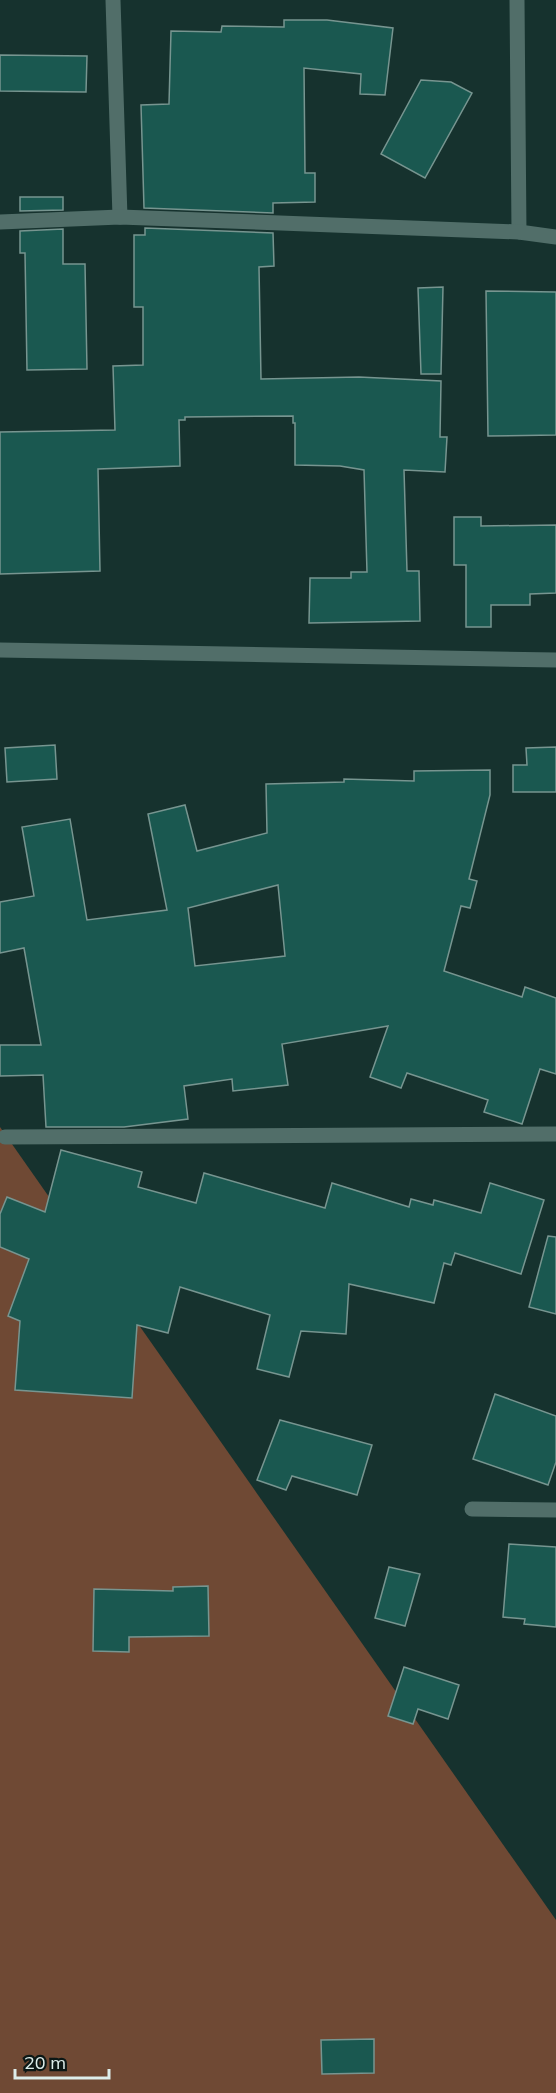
<svg xmlns="http://www.w3.org/2000/svg" width="556" height="2093" viewBox="0 0 556 2093" font-family="Mulish,sans-serif">
	<rect width="100%" height="100%" fill="#16322e"/>
	<!-- green -->
	<path fill="#6f4934" d="M0,1127l556,793v173h-556z"/>
	<!-- building -->
	<g fill="#1a5850" stroke="#779590" stroke-width="1.5" fill-rule="evenodd">
		<path d="M284,20h43l66,8 -8,67 -25,-1 1,-20 -57,-6 1,105h10v29l-42,1v10l-129,-5 -3,-103 28,-1 2,-73 50,1 1,-6 62,1z"/>
		<path d="M0,55l87,1 -1,36 -86,-1z"/>
		<path d="M421,80l30,2 21,11 -47,85 -44,-24z"/>
		<path d="M20,197h43v13l-43,1z"/>
		<path d="M145,228l128,5 1,33 -15,1 2,112 98,-2 82,4 -1,56h7l-2,35 -41,-2 3,101h12l1,50 -111,2 1,-45h41v-6h16l-3,-102 -24,-4 -45,-1v-42h-2v-7l-108,1v3h-6l1,46 -82,3 2,102 -100,3v-142l115,-2 -2,-64 30,-1v-58h-9v-72h11z"/>
		<path d="M63,229v35h22l2,105 -60,1 -2,-117h-5v-22z"/>
		<path d="M443,287l-2,87h-20l-3,-86z"/>
		<path d="M486,291l70,1v143l-68,1z"/>
		<path d="M454,517h27v9l75,-1v68l-26,1v11h-39v22h-25v-62h-12z"/>
		<path d="M55,745l2,34 -50,3 -2,-34z"/>
		<path d="M556,747v45h-43v-27h14l-1,-17z"/>
		<path d="M490,770v25l-21,84 8,2 -7,27 -9,-2 -17,65 78,26 3,-10 31,11v76l-16,-5 -18,55 -38,-12 4,-12 -81,-27 -6,15 -31,-11 18,-51 -106,18 6,41 -55,6 -1,-12 -48,7 4,33 -64,8h-78l-3,-52 -43,1v-31h41l-17,-97 -24,5v-51l34,-6 -12,-69 48,-8 17,101 80,-10 -19,-96 37,-9 12,46 70,-18 -1,-49 78,-2v-3l70,2v-10zM278,885l7,71 -90,10 -7,-58z"/>
		<path d="M61,1150l81,22 -4,15 58,16 8,-30 121,35 7,-25 77,24 2,-8 22,6 1,-5 47,13 9,-30 54,17 -23,74 -66,-21 -4,12 -7,-2 -10,40 -85,-19 -3,50 -45,-3 -12,46 -32,-8 13,-54 -90,-28 -12,46 -31,-8 -5,73 -117,-8 5,-69 -12,-5 21,-57 -29,-12v-33l7,-17 38,15z"/>
		<path d="M548,1236l8,1v77l-27,-7z"/>
		<path d="M495,1394l61,22v46l-8,23 -75,-26z"/>
		<path d="M280,1420l92,25 -15,50 -65,-19 -6,14 -29,-10z"/>
		<path d="M509,1544l47,3v80l-32,-3 1,-5 -22,-2z"/>
		<path d="M389,1567l31,7 -15,52 -30,-8z"/>
		<path d="M208,1586l1,50 -80,1v15l-36,-1 1,-62 79,2v-4z"/>
		<path d="M404,1667l55,18 -11,34 -30,-10 -5,15 -25,-8z"/>
		<path d="M374,2039v34l-52,1 -1,-34z"/>
	</g>
	<g fill="none" stroke-linecap="round" stroke-linejoin="round">
		<!-- minor -->
		<g stroke="#516e69" stroke-width="15">
			<path d="M113,0l7,217"/>
			<path d="M517,0l2,232"/>
			<path d="M0,222l120,-5 399,15 37,5"/>
			<path d="M0,650l556,10"/>
			<path d="M5,1137l551,-3"/>
			<path d="M472,1509l84,1"/>
		</g>
	</g>
	<!-- scale -->
	<path d="M15 2069v9h94v-9" fill="none" stroke="#ddedea" stroke-width="3"/>
	<text x="24" y="2069" font-size="18" fill="#ddedea" stroke="#0b1715" stroke-width="4.5" paint-order="stroke">20 m</text>
</svg>
